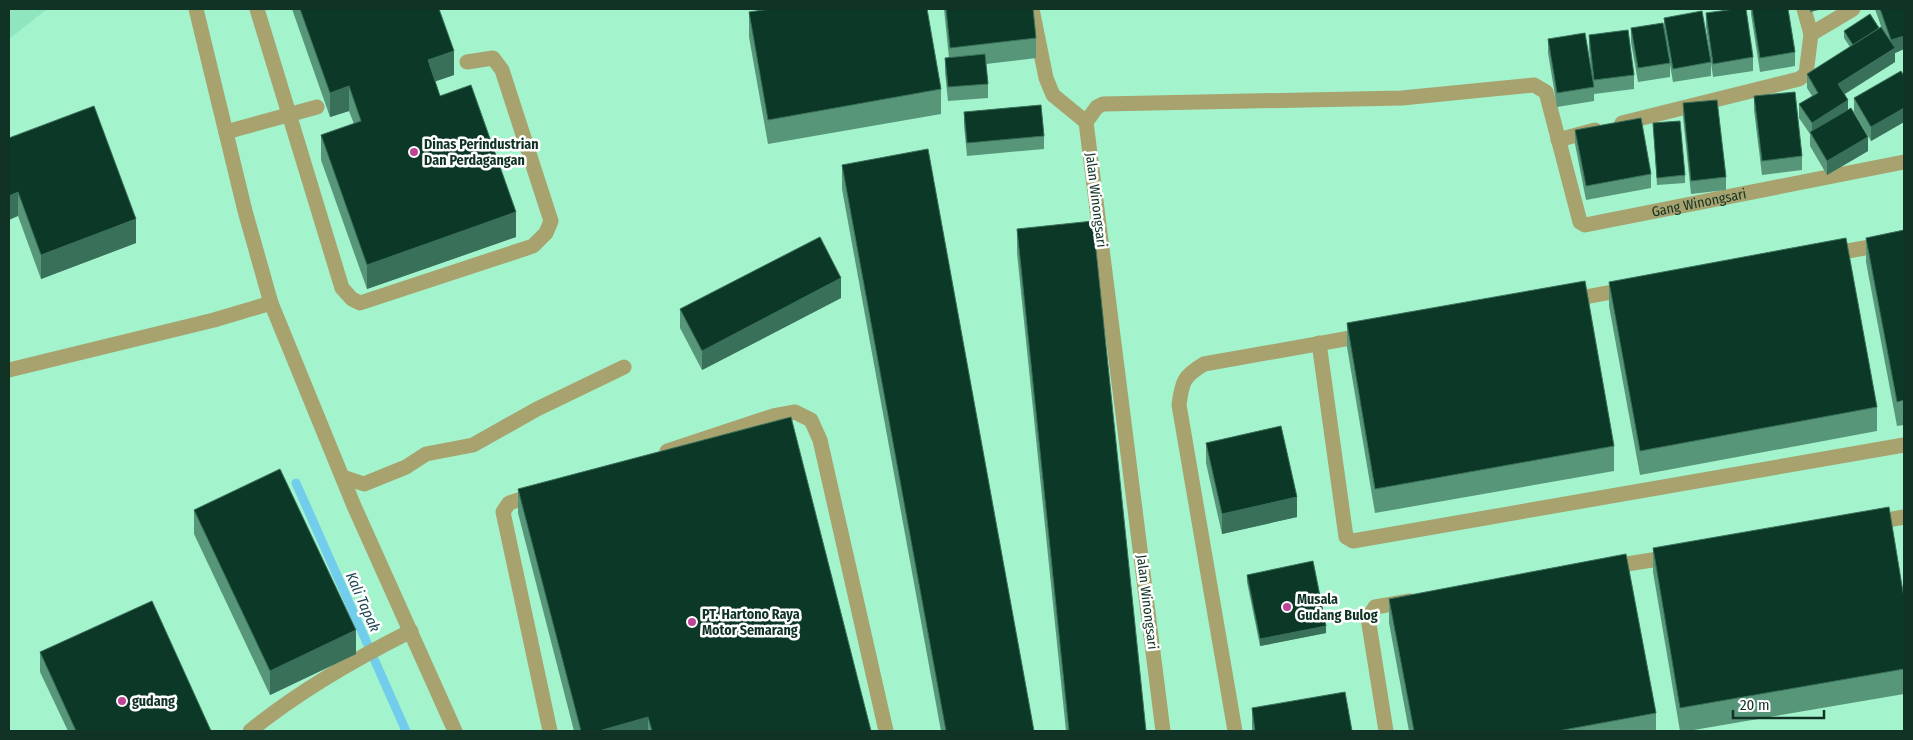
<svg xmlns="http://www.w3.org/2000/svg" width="1913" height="740" viewBox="0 0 1913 740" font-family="'Fira Sans Condensed',sans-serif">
	<rect width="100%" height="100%" fill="#a3f3cd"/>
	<!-- built -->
	<path fill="#8fe6be" d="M9,9h38l-38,30z"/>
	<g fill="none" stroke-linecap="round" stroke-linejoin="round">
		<!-- stream -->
		<path stroke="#72cded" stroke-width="9" d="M296,483l110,248"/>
		<!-- minor -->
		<g stroke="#a7a26e" stroke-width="15">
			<path d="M196,9l49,202 26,92 83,203 101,225"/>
			<path d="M257,9l85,279 10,11 8,4 173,-57 13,-13 5,-12 -49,-151 -9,-12 -26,4"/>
			<path d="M1032,9l14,69 7,17 33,27"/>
			<path d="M1811,34l42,-25"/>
			<path d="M1622,123l177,-44 7,-5 5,-40 -7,-25"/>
			<path d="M226,132l91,-25"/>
			<path d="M1558,140l37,-10"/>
			<path d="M1831,254l73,-13"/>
			<path d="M1569,300l59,-11"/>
			<path d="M1319,343l27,194 7,4 551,-96"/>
			<path d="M9,370l205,-50 57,-17"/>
			<path d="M667,451l106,-35 22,-4 16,8 9,20 66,291"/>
			<path d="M343,477l21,7 42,-17 20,-13 47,-9 64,-36 87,-42"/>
			<path d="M536,494l-27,9 -6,9 47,219"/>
			<path d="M1871,523l33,-6"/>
			<path d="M1608,567l63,-10"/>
			<path d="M250,731c48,-39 105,-72 161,-100"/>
			<path id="s1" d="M1163,731l-77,-609 11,-15 6,-3 299,-6 132,-13 12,7 34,130 5,3 319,-63"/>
			<path d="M1235,731l-56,-326c3,-24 5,-29 25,-41l163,-29"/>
			<path d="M1386,731l-18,-113 7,-11 35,-6"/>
		</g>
	</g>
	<!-- wall -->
	<g fill="#58967a">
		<path d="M292,9h147l15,66 -19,6 5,15 76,141 -149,52 -46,-129v-25l33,-11 -5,-13 -19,6z"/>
		<path d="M944,9h89l3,29v20l-50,6 2,20v14l-40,3 -3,-29v-14h4z"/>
		<path d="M1751,9h37l7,43v14l-35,6 -9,-58z"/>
		<path d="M1875,9h29v40l-9,4v9l-50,32 3,16 20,41 -41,24 -17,-29v-12l-11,-16v-14l13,-8 -5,-8v-14l43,-27 -6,-9v-7l35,-3 3,1z"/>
		<path d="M749,12l192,77v25l-173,30 -19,-107z"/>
		<path d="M1706,13l47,44v14l-40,6 -7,-50z"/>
		<path d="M1664,18l47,44v14l-38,6 -3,-17v12l-32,5 -7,-40v-14l33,3z"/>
		<path d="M1589,35l45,40v14l-40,5v7l-37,6 -9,-54v-14l43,29 -2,-19z"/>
		<path d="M1904,76v46l-33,19 -17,-29v-14z"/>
		<path d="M1754,96l48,60v14l-40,5 -8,-65z"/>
		<path d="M1683,103l43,74v13l-35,4 -8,-77z"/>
		<path d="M964,112l80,24v13l-77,7 -3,-31z"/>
		<path d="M1653,123l32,52v8l-28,2z"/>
		<path d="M1575,130l76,44v14l-65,12 -11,-56z"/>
		<path d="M9,138l127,105 -95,36 -23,-63z"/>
		<path d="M842,165l192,566h-93l-99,-542z"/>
		<path d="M1017,229l129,502h-80l-49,-478z"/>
		<path d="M1904,230v195l-7,1 -31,-164v-24z"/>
		<path d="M1609,282l268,125v24l-237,44 -31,-169z"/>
		<path d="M841,298l-139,72 -22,-42v-19z"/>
		<path d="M1347,323l267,123v25l-239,42 -28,-166z"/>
		<path d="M1206,443l91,74 -75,17 -16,-71z"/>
		<path d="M518,489l353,242h-297l-56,-218z"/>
		<path d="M194,510l162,144 -86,41 -76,-161z"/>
		<path d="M1653,548l251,50v96l-216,37h-8l-27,-159z"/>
		<path d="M1247,575l79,58 -66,13 -13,-64z"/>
		<path d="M1389,599l267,114v18h-247l-20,-108z"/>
		<path d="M40,652l171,79h-143l-28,-59z"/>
		<path d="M1252,708l100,23h-100z"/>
	</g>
	<!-- shaded-wall -->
	<g fill="#397059">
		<path d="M1810,9h13l-13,3z"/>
		<path d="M1904,36v13l-9,4v9l-57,36v-14l53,-33v-11z"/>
		<path d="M454,51v24l-26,9v-24z"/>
		<path d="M349,86v25l-19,6v-24z"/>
		<path d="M1848,100v13l-36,21v-11z"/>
		<path d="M1904,108v14l-33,19v-14z"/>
		<path d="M1868,137v14l-41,24v-14z"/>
		<path d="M18,192v24l-9,4v-24z"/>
		<path d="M516,212v25l-149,52v-24z"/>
		<path d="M136,219v24l-95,36v-24z"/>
		<path d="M841,278v20l-139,72v-19z"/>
		<path d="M1297,497v20l-75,17v-20z"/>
		<path d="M1326,626v7l-66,13v-7z"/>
		<path d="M356,630v24l-86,41v-24z"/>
		<path d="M648,717v14h-49z"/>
	</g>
	<!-- building -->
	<g fill="#0c3827" stroke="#397059">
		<path d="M300,9h139l15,42 -26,9 12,36 31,-11 45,127 -149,53 -46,-130 40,-14 -12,-35 -19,7z"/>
		<path d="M770,9h157l14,80 -173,31 -19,-108z"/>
		<path d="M946,9h87l3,29 -86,10z"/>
		<path d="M1735,9h11l7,48 -40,7 -7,-51z"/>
		<path d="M1752,9h36l7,43 -35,6z"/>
		<path d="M1880,9h24v27l-13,4z"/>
		<path d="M1702,11l9,51 -38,7 -9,-51z"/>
		<path d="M1870,14l9,14 -26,17 -9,-14z"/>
		<path d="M1663,23l7,40 -32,5 -7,-40z"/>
		<path d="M1881,27l14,21 -57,36 10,16 -36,23 -13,-19 19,-11 -11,-19z"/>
		<path d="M1628,30l6,45 -40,5 -5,-45z"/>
		<path d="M1585,33l9,54 -37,6 -9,-54z"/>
		<path d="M985,54l3,30 -40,3 -3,-29z"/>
		<path d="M1901,71l3,5v32l-33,19 -17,-29z"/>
		<path d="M1795,92l7,64 -40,5 -8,-65z"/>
		<path d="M1717,100l9,77 -35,4 -8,-78z"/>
		<path d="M1041,105l3,31 -77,7 -3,-31z"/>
		<path d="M94,106l42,113 -95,36 -23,-63 -9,4v-58z"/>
		<path d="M1851,108l17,29 -41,24 -17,-29z"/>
		<path d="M1641,118l10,56 -65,12 -11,-56z"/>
		<path d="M1680,121l5,54 -28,3 -4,-55z"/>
		<path d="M928,149l106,582h-88l-104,-566z"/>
		<path d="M1093,221l53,510h-77l-52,-502z"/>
		<path d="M1904,230v170l-7,2 -31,-164z"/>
		<path d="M820,237l21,41 -139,73 -22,-42z"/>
		<path d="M1846,238l31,169 -237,44 -31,-169z"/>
		<path d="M1585,281l29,165 -239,43 -28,-166z"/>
		<path d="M791,417l80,314h-219l-4,-14 -49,14h-18l-63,-242z"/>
		<path d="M1281,426l16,71 -75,17 -16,-71z"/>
		<path d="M280,469l76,161 -86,41 -76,-161z"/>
		<path d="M1889,507l15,91v71l-224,39 -27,-160z"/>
		<path d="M1626,554l30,159 -98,18h-144l-25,-132z"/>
		<path d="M1313,561l13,65 -66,13 -13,-64z"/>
		<path d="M152,601l59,130h-135l-36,-79z"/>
		<path d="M1345,692l7,39h-97l-3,-23z"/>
	</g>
	<!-- markers -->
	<g fill="#be4496" stroke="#fff" stroke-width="2">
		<circle cx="414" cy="152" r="5"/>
		<circle cx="1287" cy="607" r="5"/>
		<circle cx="692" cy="622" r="5"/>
		<circle cx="122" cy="701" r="5"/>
	</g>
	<g text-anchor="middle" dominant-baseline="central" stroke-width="5" stroke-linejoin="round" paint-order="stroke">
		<!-- poi labels -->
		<g font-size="14" font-weight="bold" fill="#113325" stroke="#fff" text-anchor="start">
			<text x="424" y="144">Dinas Perindustrian<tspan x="424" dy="16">Dan Perdagangan</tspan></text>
			<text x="1297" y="599">Musala<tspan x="1297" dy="16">Gudang Bulog</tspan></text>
			<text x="702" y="614">PT. Hartono Raya<tspan x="702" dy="16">Motor Semarang</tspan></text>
			<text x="132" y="701">gudang</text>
		</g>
		<!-- street labels -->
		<g font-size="14" fill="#113325" stroke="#fff">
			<text transform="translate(1096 200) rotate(83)">Jalan Winongsari</text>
			<text stroke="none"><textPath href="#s1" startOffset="1341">Gang Winongsari</textPath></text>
			<text transform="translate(1147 602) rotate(83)">Jalan Winongsari</text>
		</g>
		<!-- water labels -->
		<g font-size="15" font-style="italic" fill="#1e4755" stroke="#fff">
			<text transform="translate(363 602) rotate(66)">Kali Tapak</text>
		</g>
	</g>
	<!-- border -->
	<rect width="1913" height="740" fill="none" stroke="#113325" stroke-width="20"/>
	<!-- scale -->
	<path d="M1733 710v8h91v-8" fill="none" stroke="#113325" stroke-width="2.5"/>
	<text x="1740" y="710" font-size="15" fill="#113325" stroke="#ffffff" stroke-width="4" paint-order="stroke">20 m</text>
</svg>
